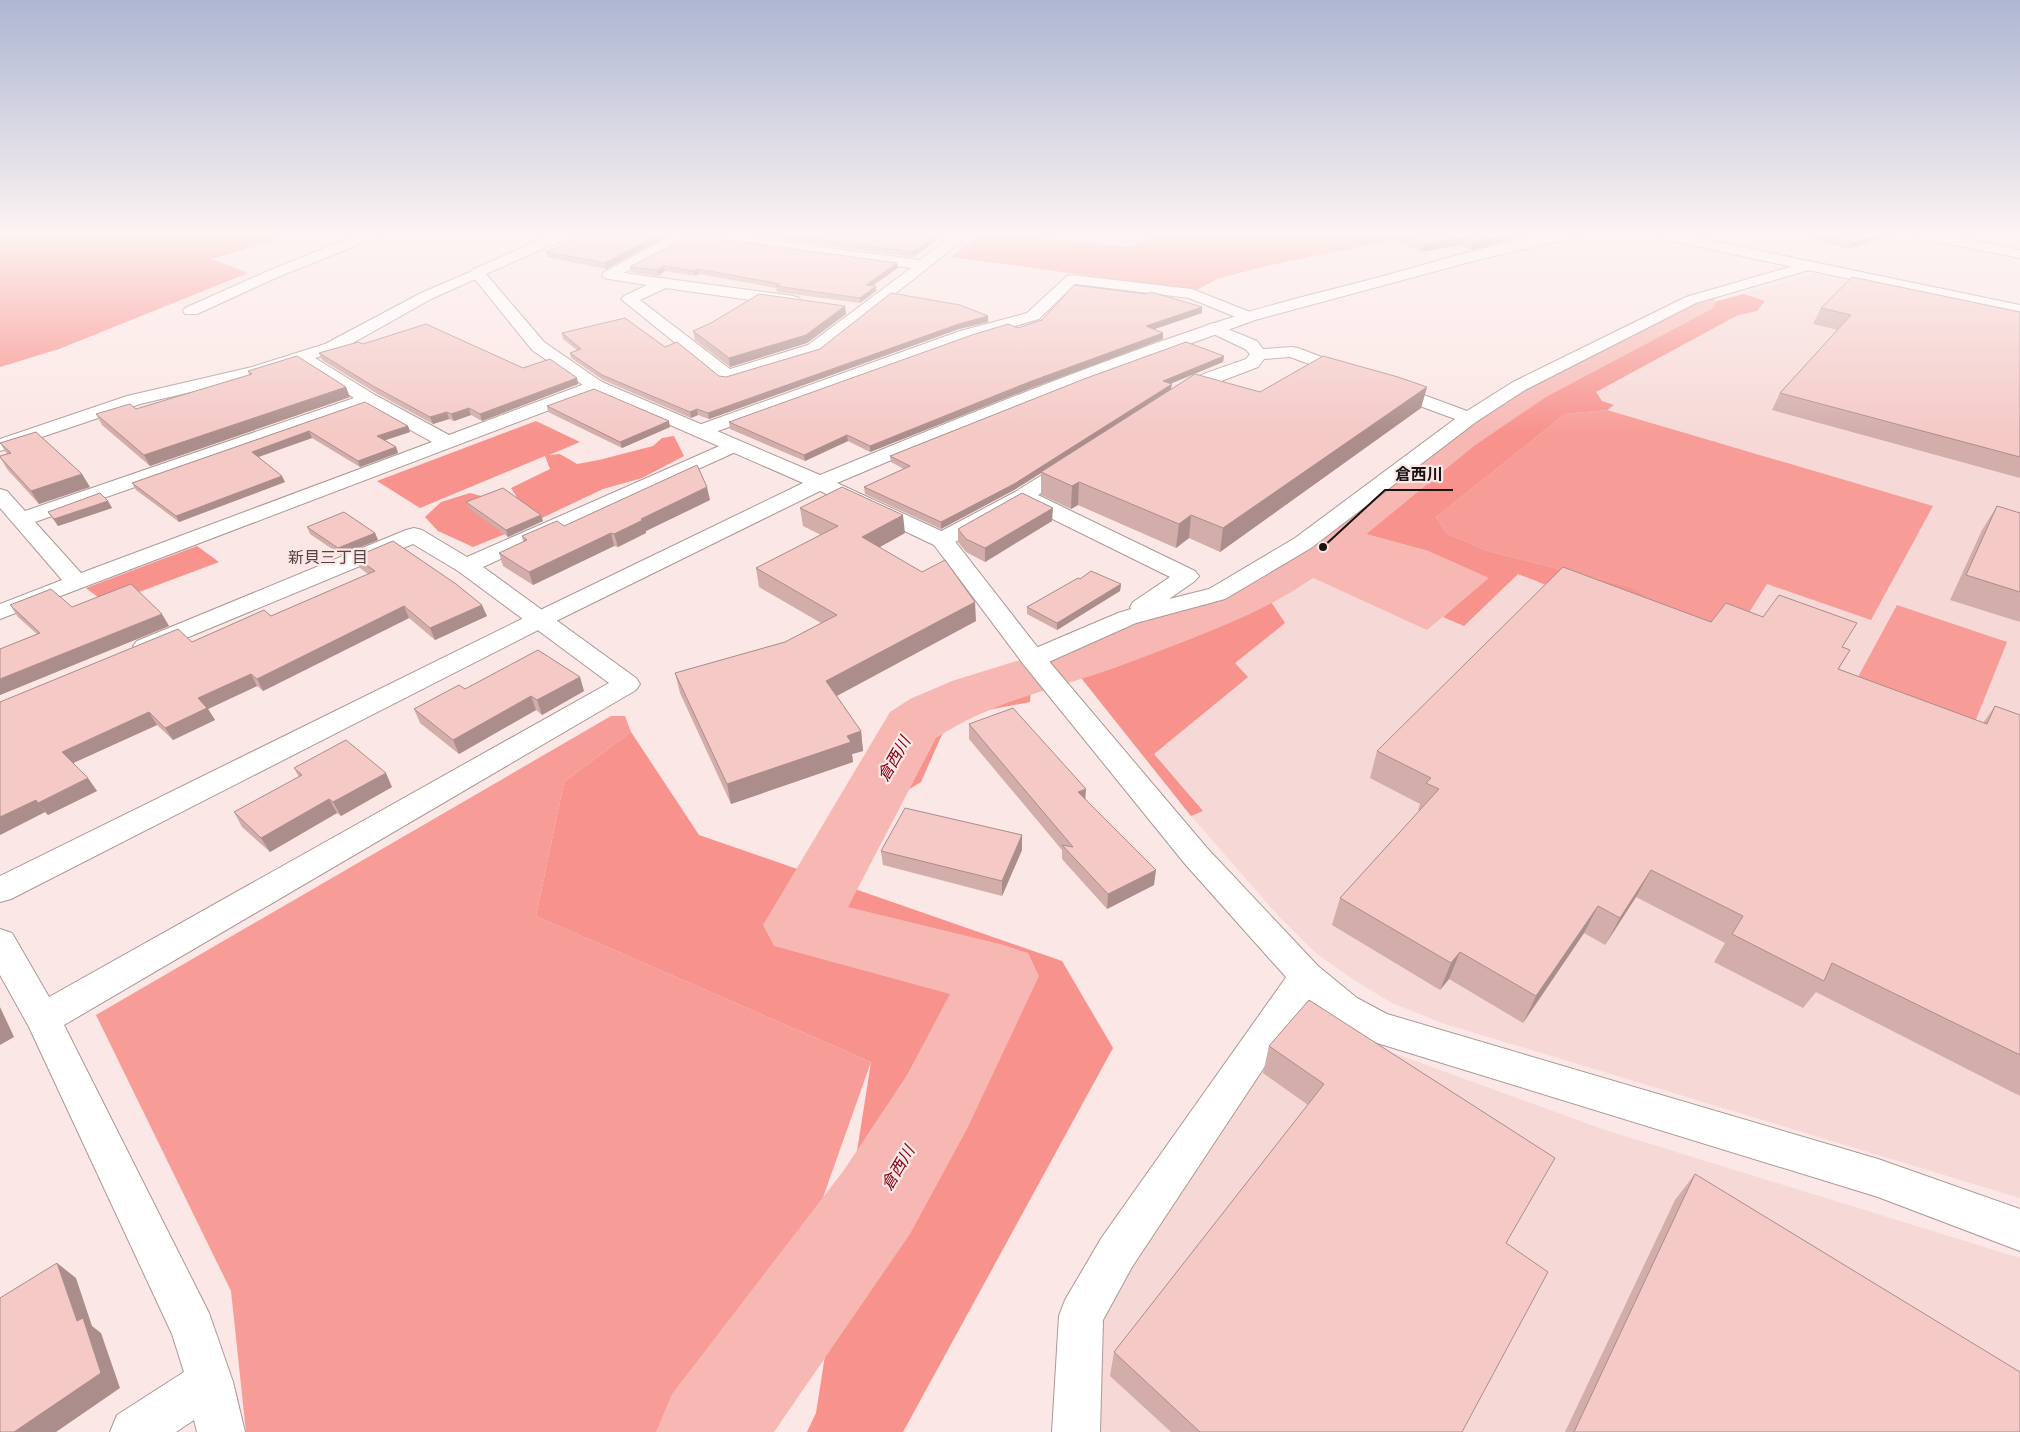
<svg xmlns="http://www.w3.org/2000/svg" width="2020" height="1432" viewBox="0 0 2020 1432" font-family="Raleway,'Noto Sans JP',sans-serif">
	<rect width="100%" height="100%" fill="#fbe7e5"/>
	<!-- built -->
	<g fill="#f6d9d6">
		<path d="M1815,274l205,44v880l-578,-175 -50,-20 -38,-23 -37,-26 -35,-34 -91,-104 -117,-147 123,-47 68,-29 33,-22 245,-184 162,-83z"/>
		<path d="M1300,1003l52,35 253,92 415,128v174h-924l5,-106 42,-88z"/>
	</g>
	<!-- green -->
	<g fill="#f89c97">
		<path d="M984,233l147,14 34,-14h234l-6,7 -127,26 -49,13 -20,11 -247,-33z"/>
		<path d="M1607,410l326,96 -62,114 -104,-36 -32,51 -39,8 -62,-55 -147,-37 -41,-18 -10,-16 129,-103z"/>
		<path d="M1897,605l110,37 -42,105 -120,-46z"/>
		<path d="M611,716h14l6,16 -67,50 -28,134 335,146 -131,370h-494l-15,-141 -135,-276z"/>
	</g>
	<!-- forest -->
	<g fill="#f7928d">
		<path d="M0,233h283l-11,8 -60,18 36,14 -189,76 -59,18z"/>
		<path d="M1744,294l21,7 -8,10 -19,4 -142,77 6,9 12,4 -7,5 -42,4 -129,103 10,16 41,18 147,37 16,13 -15,19 -117,-46 -54,52 -21,-9 45,-39 -60,-27 -77,-21 192,-143 162,-83z"/>
		<path d="M536,421l44,21 -31,13 11,-1 17,10 22,-4 54,-14 9,-8 12,-2 10,20 -42,22 -39,11 -76,36 -54,22 -35,-16 -13,-14 16,-15 29,-9 53,14 -12,-19 39,-19 -5,-13 -125,52 -43,-27z"/>
		<path d="M197,546l22,16 -112,42 -21,-16z"/>
		<path d="M1265,593l20,30 -50,40 13,14 -94,77 49,57 -12,5 -117,-147 123,-47z"/>
		<path d="M1031,689l-1,13 -42,8 -44,20 -23,52 -21,13 -27,2 4,-37 58,-50 39,-17z"/>
		<path d="M631,732l68,103 363,126 51,87 -210,384h-96l9,-19 55,-351 -335,-146 28,-134z"/>
	</g>
	<!-- water -->
	<path fill="#f7b8b4" d="M1351,530l77,21 61,27 -62,52 -129,-59z"/>
	<g fill="none" stroke-linecap="round" stroke-linejoin="round">
		<!-- river -->
		<path fill="#f7b8b4" fill-rule="evenodd" d="M1700,292l12,3 5,7 -5,7 -166,88 -72,49 -121,99c-50,48 -106,72 -170,97 -30,11 -59,23 -89,33 -55,17 -109,31 -158,63l-88,169 152,37 28,9 11,23 -72,153 -57,105 -136,198h-118l16,-38 172,-224 63,-95 43,-81 -176,-48 -11,-21 127,-213 20,-13 42,-18 139,-43 97,-37 46,-20 44,-25 39,-33 127,-95 74,-49 170,-84z"/>
		<defs>
			<g id="street">
				<path d="M362,233h20l-2,3 -102,41 -81,37h-12l-2,-3 2,-3 83,-37z"/>
				<path d="M676,233h41l203,27 36,-27h16l-152,120 -93,28 -6,-1 -100,-81 3,-3 23,-11 -38,-6 -5,-1 -2,-3 2,-3zM690,238l221,30 -103,77 -78,24 -90,-69 26,-12 127,18 6,-2 2,-3 -2,-3 -6,-2 -169,-23z"/>
				<path d="M1905,233h30l85,17v8l-108,-21z"/>
				<path d="M1807,262l5,1 2,3 -2,3 -116,34 -171,87 -49,32 -165,126 -86,51 -89,24 -94,42 -9,2 -9,-2 -4,-6 4,-6 94,-40 13,-4 -1,-2 3,-5 37,-25 -148,-73 -72,41 -8,2 -8,-2 -3,-5 3,-5 81,-43 51,-32 7,-2 7,2 3,4 -3,4 -42,27 157,76 4,5 -4,5 -26,18 40,-10 86,-51 160,-119 -73,-27 -3,-4 3,-4 6,-1 6,1 73,27 46,-29 173,-85z"/>
				<path d="M477,269l5,1 2,3 -2,3 -51,23 -94,53 -22,6 60,37 74,40 141,-53 6,-1 6,1 3,4 -3,4 -602,229v-15l62,-24 -62,-72v-19l7,2 18,20 329,-113 -55,-35 -36,12 -123,29 -140,47v-12l127,-43 125,-29 73,-23 96,-51zM367,406l65,36 -351,131 -46,-51z"/>
				<path d="M1072,275l120,14 63,25 2,3 -2,3h-12l-54,-22 -114,-14 -36,35 -67,20 -265,96 -7,2 -7,-2 -3,-4 3,-4 267,-96 67,-18 40,-37z"/>
				<path d="M1213,323l44,18 6,8 29,-2 6,1 58,22 3,4 -3,4 -6,1 -60,-22 -26,2 -6,8 -60,23 -14,10 -6,1 -6,-1 -3,-4c13,-18 56,-29 77,-37l4,-5 -5,-5 -38,-18 -2,-3 2,-3z"/>
				<path d="M733,440l7,2 3,4 -3,4 -257,117 153,111 4,6 -4,6 -572,335 145,288 24,69 12,50h-48l-3,-12 -18,12h-66l7,-17 67,-43 -12,-38 -143,-307 -29,-52v-46l12,4 37,64 560,-314 -151,-112 -45,-27 -258,107 -9,3 -9,-3 -4,-5 4,-5 269,-111 8,-2 8,2 45,27z"/>
				<path d="M1306,962l12,4 5,10 -5,10 -186,281 -29,53 -3,112h-48l7,-116 6,-16 37,-63 192,-271z"/>
			</g>
			<g id="secondary">
				<path d="M555,233h19l-2,3 -86,38 58,68 58,40 218,93c139,-57 279,-115 422,-161 48,-15 97,-26 145,-39 60,-16 135,-42 197,-42l-2,3 -105,24 -222,60 -172,63 -118,46 -128,54 113,52 92,118 165,195 111,118 39,32 30,16 491,145 142,50v42l-142,-54 -501,-154 -13,-5 -33,-18 -37,-34 -109,-122 -161,-199 -90,-120 -114,-54 -272,134 -537,274 -11,3v-26l530,-261 273,-132 -213,-93 -58,-40 -62,-77 2,-3z"/>
				<path d="M1645,233h29l346,72v10l-368,-78z"/>
			</g>
		</defs>
		<!-- street casing -->
		<use href="#street" stroke="#ab9896" stroke-width="2"/>
		<!-- secondary casing -->
		<use href="#secondary" stroke="#ab9896" stroke-width="2"/>
		<!-- street -->
		<use href="#street" fill="#fff" fill-rule="evenodd"/>
		<!-- secondary -->
		<use href="#secondary" fill="#fff" fill-rule="evenodd"/>
	</g>
	<!-- wall -->
	<g fill="#d2adaa">
		<path d="M585,233h87l-66,36 -59,-12 -1,-5 39,-16z"/>
		<path d="M734,233h213l-34,24z"/>
		<path d="M1794,233h109l-55,16z"/>
		<path d="M1396,234l116,6 -40,10 -13,-5 -37,7 -28,-11z"/>
		<path d="M897,263l1,5 -26,18 4,5 -16,12 -83,-11 -1,-4 -77,-14 -4,2 -30,-5 -7,5 -27,-4 -1,-5z"/>
		<path d="M1202,307v6l-48,16 9,10 -134,50 -159,63 -22,-11 -43,20 -75,-32 -1,-7 289,-94 24,-8z"/>
		<path d="M1821,308l199,4v166l-248,-68 8,-17 58,-63 -25,-6z"/>
		<path d="M846,314l-39,29 -77,24 -35,-27 -2,-9z"/>
		<path d="M988,316v6l-29,7 -250,90 -11,-4 -7,3 -88,-38 -32,-22 -1,-5 7,-3 -14,-11 -1,-6 103,14 54,29 7,1z"/>
		<path d="M363,344l160,24 54,10 1,6 -96,37 -11,-6 -17,6 -5,-2 -16,5 -57,-31 -54,-33 -3,-7z"/>
		<path d="M1224,356l-1,6 -52,21v6l89,3 167,-5 -6,21 -201,144 -31,-14 -13,10 -98,-43 -7,4 -30,-14v-22l-27,17 -73,39 -76,-35 -1,-7 40,-18 -13,-7 -1,-6z"/>
		<path d="M248,371l102,26 -200,69 -48,-41 -6,-11 40,-5 113,-34z"/>
		<path d="M365,402l43,24 2,6 -25,8 11,7 2,6 -38,14 -48,-29 -53,19 26,25 -106,40 -43,-32 -4,-7z"/>
		<path d="M547,406l123,21 -48,21 -74,-36z"/>
		<path d="M0,443l90,44 -51,17 -32,-35 -7,-12 7,-3z"/>
		<path d="M710,500l-64,31v2l-28,14 -4,-1 -81,39 -30,-19 -4,-13 24,-11 -1,-6 42,-10z"/>
		<path d="M108,501l4,7 -54,18 -6,-8 -4,-6z"/>
		<path d="M466,502l77,19 -35,16 -39,-29z"/>
		<path d="M1997,506l23,7v109l-70,-22 32,-70z"/>
		<path d="M800,508l105,25 -26,14 97,74 -139,75 24,35 2,20 -11,3 1,8 -122,42 -51,-111 -5,-20 110,-31 36,-19 -62,-36 -3,-19 65,-33 -18,-9z"/>
		<path d="M1052,521l-67,41 -19,-10 -8,-10v-13z"/>
		<path d="M307,527l68,6 3,7 -37,15 -31,-21z"/>
		<path d="M355,557l132,59 -52,24 -26,-22 -146,73 -6,-5 -49,23 7,11 -42,20 -16,-15 -84,38 24,28 -49,24 -3,-3 -45,23 192,-193 79,-26 97,-42 -8,-6z"/>
		<path d="M1080,579l41,5 -1,7 -63,39 -30,-16v-7z"/>
		<path d="M10,605l62,2 97,19 -169,69v-46l37,-15 -19,-17z"/>
		<path d="M1711,622l132,25 7,3 -11,19 144,54 12,-17 25,9v381l-204,-104 -13,16 -89,-46 11,-19 -89,-46 -31,48 -21,-12 -61,90 -74,-44 -9,11 -108,-65 8,-27 80,-88h-2l2,-6 -50,-26 7,-27z"/>
		<path d="M465,689l119,2 -42,24 -6,-5 -77,44 -39,-31 -6,-14z"/>
		<path d="M969,724l117,75 68,86 -47,24 -45,-50v-9l-93,-111z"/>
		<path d="M294,768l98,19 -51,29 -4,-3 -67,39 -28,-25 -8,-15 65,-35z"/>
		<path d="M1022,835v15l-20,46 -119,-31 -2,-14z"/>
		<path d="M1309,1000l197,243 -44,189h-291l-61,-56 4,-24 194,-247 -45,-32 6,-27z"/>
		<path d="M1695,1174l325,258h-455l110,-232z"/>
	</g>
	<!-- shaded-wall -->
	<g fill="#ab8d8b">
		<path d="M662,233h10l-66,36 -1,-6z"/>
		<path d="M940,233h7l-34,24v-5z"/>
		<path d="M1512,233h8l-8,7 -40,10 1,-8z"/>
		<path d="M1886,233h17l-55,16 3,-6z"/>
		<path d="M1461,238l-2,7 -37,7 2,-7z"/>
		<path d="M897,263l1,5 -32,22v-5z"/>
		<path d="M664,266l1,5 -7,5 -1,-6z"/>
		<path d="M698,269l1,5 -4,2 -1,-5z"/>
		<path d="M876,286v5l-16,12v-5z"/>
		<path d="M845,306l1,8 -39,29 -77,24 -1,-9z"/>
		<path d="M1202,307v6l-56,19v-6z"/>
		<path d="M988,316v6l-29,7 -250,90 -1,-6 251,-89z"/>
		<path d="M1163,333v6l-134,50 -159,63v-6l159,-64z"/>
		<path d="M1224,356l-1,6 -60,25v-6z"/>
		<path d="M577,378l1,6 -96,37 -2,-7z"/>
		<path d="M1172,384l-1,5 -130,83v1l-27,17 -73,39v-7z"/>
		<path d="M346,387l4,10 -200,69 -6,-11z"/>
		<path d="M1427,387l-6,21 -201,144 3,-24z"/>
		<path d="M469,408l2,7 -17,6 -3,-7z"/>
		<path d="M697,409l1,6 -7,3 -1,-6z"/>
		<path d="M447,412l2,7 -16,5 -3,-7z"/>
		<path d="M669,421l1,6 -48,21 -2,-6z"/>
		<path d="M408,426l2,6 -30,10 -3,-6z"/>
		<path d="M309,431l3,7 -57,20 -3,-6z"/>
		<path d="M847,435l1,6 -43,20 -1,-6z"/>
		<path d="M396,447l2,6 -38,14 -2,-6z"/>
		<path d="M82,474l8,13 -51,17 -8,-13z"/>
		<path d="M282,476l3,6 -106,40 -3,-6z"/>
		<path d="M1079,482l-1,23 -7,4 1,-23z"/>
		<path d="M707,487l3,13 -64,31v2l-28,14 -4,-13 27,-15z"/>
		<path d="M108,501l4,7 -54,18 -4,-7z"/>
		<path d="M1053,508l-1,13 -67,41v-14z"/>
		<path d="M541,515l2,6 -35,16 -2,-7z"/>
		<path d="M903,515l2,18 -41,23 -2,-19z"/>
		<path d="M1191,515l-2,23 -13,10 3,-24z"/>
		<path d="M375,533l3,7 -37,15 -3,-7z"/>
		<path d="M611,533l3,13 -81,39 -4,-13z"/>
		<path d="M1121,584l-1,7 -63,39v-7z"/>
		<path d="M975,602l1,19 -147,79 -3,-19z"/>
		<path d="M482,605l5,11 -52,24 -5,-12z"/>
		<path d="M404,606l5,12 -146,73 -6,-12z"/>
		<path d="M162,614l7,12 -169,69v-16z"/>
		<path d="M251,674l6,12 -49,23 7,11 -42,20 -8,-12 33,-30z"/>
		<path d="M580,677l4,14 -42,24 -5,-15z"/>
		<path d="M531,696l5,14 -77,44 -6,-14z"/>
		<path d="M149,712l8,13 -86,39 -9,-12z"/>
		<path d="M861,731l2,20 -11,3 1,8 -122,42 -4,-20 120,-48z"/>
		<path d="M386,773l6,14 -51,29 -8,-14z"/>
		<path d="M88,778l9,13 -49,24 -10,-12z"/>
		<path d="M1086,789l-1,14 -7,-11z"/>
		<path d="M329,799l8,14 -67,39 -9,-14z"/>
		<path d="M36,800l9,12 -45,23v-18z"/>
		<path d="M1022,835v15l-20,46v-15z"/>
		<path d="M1156,870l-2,15 -47,24 1,-15z"/>
		<path d="M1651,870l-15,27 -31,48 15,-27z"/>
		<path d="M1598,906l-14,27 -61,90 13,-27z"/>
		<path d="M1460,952l-11,27 -9,11 11,-27z"/>
		<path d="M0,1007l14,30 -14,8z"/>
		<path d="M57,1263l19,15 16,48 9,7 19,55 -64,44h-42l63,-111z"/>
	</g>
	<!-- building -->
	<g fill="#f4c9c6" stroke="#ab8d8b">
		<path d="M591,233h71l-57,30 -59,-11z"/>
		<path d="M770,233h170l-27,19z"/>
		<path d="M1397,233h115l-39,9 -12,-4 -37,7 -28,-11z"/>
		<path d="M1817,233h69l-35,10z"/>
		<path d="M690,235l207,28 -31,22 10,1 -16,12 -84,-12 4,-2 -82,-15 -4,2 -30,-5 -7,4 -27,-3z"/>
		<path d="M1852,277l168,35v145l-240,-64 71,-78 -30,-7z"/>
		<path d="M1074,285l72,9 5,-2 51,15 -56,19 17,7 -134,49 -159,64 -23,-11 -43,20 -75,-33 243,-87 36,-11 10,4 24,-8z"/>
		<path d="M891,293l69,12 28,11 -29,8 -251,89 -11,-4 -7,3 -88,-37 -32,-22 11,-4 -19,-16 63,-15 40,29 12,-5 42,34 7,1 94,-28z"/>
		<path d="M759,294l86,12 -39,29 -77,23 -36,-27 18,-8z"/>
		<path d="M426,324l97,44 27,-9 27,19 -97,36 -11,-6 -18,6 -4,-2 -17,5 -57,-31 -54,-33 39,-11 5,2z"/>
		<path d="M1186,342l38,14 -61,25 9,3 -158,100 -73,38 -77,-35 46,-21 -20,-10 194,-77z"/>
		<path d="M297,356l49,31 -202,68 -48,-41 34,-10 6,5 116,-35 -4,-3z"/>
		<path d="M1323,356l75,21 29,10 -204,141 -32,-13 -12,9 -100,-42 -7,4 -31,-14 154,-98 65,18z"/>
		<path d="M594,389l75,32 -49,21 -73,-36z"/>
		<path d="M365,402l43,24 -31,10 19,11 -38,14 -49,-30 -57,21 30,24 -106,40 -44,-33z"/>
		<path d="M36,432l46,42 -51,17 -31,-34v-1l11,-3 -11,-10z"/>
		<path d="M697,465l10,22 -66,32 2,1 -29,14 -3,-1 -82,39 -30,-19 28,-13 -5,-4 35,-15 7,5z"/>
		<path d="M842,487l61,28 -41,22 60,35 23,-12 30,42 -149,79 35,50 -14,5 4,6 -124,42 -52,-111 110,-31 52,-27 -81,-47 82,-42 -38,-18z"/>
		<path d="M503,488l38,27 -35,15 -40,-28z"/>
		<path d="M100,493l8,8 -54,18 -6,-7z"/>
		<path d="M1022,493l31,15 -68,40 -19,-9 -8,-10z"/>
		<path d="M1997,506l23,7v79l-54,-17z"/>
		<path d="M344,512l31,21 -37,15 -31,-21z"/>
		<path d="M393,541l63,43 26,21 -52,23 -26,-22 -147,73 -6,-5 -53,24 9,10 -42,20 -16,-16 -87,40 26,26 -50,25 -2,-3 -36,17v-115l178,-73 14,13 72,-32 7,6 104,-45 -20,-14z"/>
		<path d="M1563,567l148,55 15,-19 37,14 16,-22 78,28 -15,24 8,3 -12,19 149,55 8,-18 25,9v340l-188,-92 -8,18 -92,-47 11,-18 -92,-46 -31,48 -22,-12 -62,90 -76,-44 -9,11 -111,-65 99,-109 -13,-6 5,-5 -54,-27z"/>
		<path d="M1091,571l30,13 -64,39 -30,-16 51,-29 2,1z"/>
		<path d="M131,584l31,30 -162,65v-30l40,-16 -30,-28 41,-16 21,18z"/>
		<path d="M538,650l42,27 -43,23 -6,-4 -78,44 -39,-31 45,-24 6,4z"/>
		<path d="M1013,708l73,81 -8,3 78,78 -48,24 -46,-49 11,2 -104,-123z"/>
		<path d="M346,740l40,33 -53,29 -4,-3 -68,39 -27,-26 68,-37 -8,-7z"/>
		<path d="M905,808l117,27 -20,46 -121,-30z"/>
		<path d="M1309,1000l246,158 -49,85 42,29 -86,160h-262l-86,-80 210,-268 -55,-38z"/>
		<path d="M1695,1174l325,198v60h-446z"/>
		<path d="M57,1263l20,58 6,-3 18,55 -87,59h-14v-134z"/>
	</g>
	<!-- sky -->
	<linearGradient id="sky" x2="0" y2="1"><stop stop-color="#aeb6d3"/><stop offset="0.54" stop-color="#fdf4f3"/><stop offset="1" stop-color="#fdf4f3" stop-opacity="0"/></linearGradient>
	<rect width="2020" height="434" fill="url(#sky)"/>
	<g text-anchor="middle" dominant-baseline="central" stroke-width="4.5" stroke-linejoin="round" paint-order="stroke">
		<!-- neighbourhood labels -->
		<g font-size="16" fill="#534342" stroke="#fbe7e5">
			<text x="328" y="557">新貝三丁目</text>
		</g>
		<!-- water labels -->
		<g font-size="16" font-style="italic" fill="#7e0013" stroke="#fbe7e5">
			<text transform="translate(894 759) rotate(-60)">倉西川</text>
			<text transform="translate(898 1168) rotate(-59)">倉西川</text>
		</g>
	</g>
	<!-- callouts -->
	<path fill="none" stroke="#191312" stroke-width="2" d="M1323 547L1385 490H1453"/>
	<circle fill="#191312" stroke="#fbe7e5" stroke-width="2" cx="1323" cy="547" r="5"/>
	<g font-size="16" text-anchor="middle" font-weight="bold" fill="#191312" stroke="#fbe7e5" stroke-width="4.5" stroke-linejoin="round" paint-order="stroke">
		<text x="1419" y="480">倉西川</text>
	</g>
</svg>
